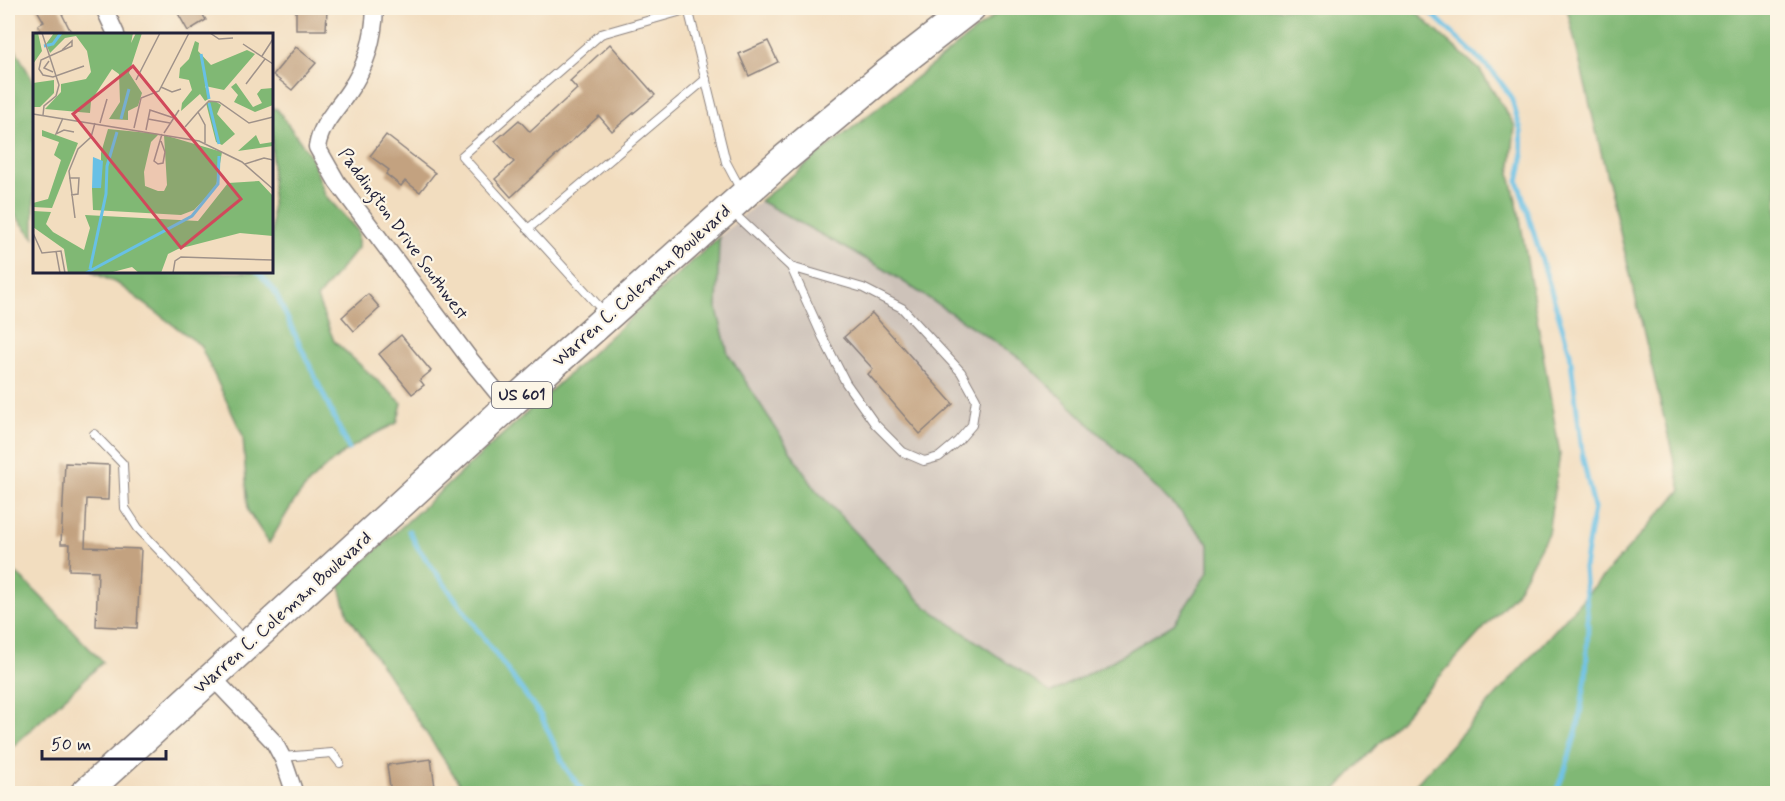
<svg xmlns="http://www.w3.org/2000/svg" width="1785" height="801" viewBox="0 0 1785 801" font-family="Mynerve,sans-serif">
	<rect width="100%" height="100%" fill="#fcf5e5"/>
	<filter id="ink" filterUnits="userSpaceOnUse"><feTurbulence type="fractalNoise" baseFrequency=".0167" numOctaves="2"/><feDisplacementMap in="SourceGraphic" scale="12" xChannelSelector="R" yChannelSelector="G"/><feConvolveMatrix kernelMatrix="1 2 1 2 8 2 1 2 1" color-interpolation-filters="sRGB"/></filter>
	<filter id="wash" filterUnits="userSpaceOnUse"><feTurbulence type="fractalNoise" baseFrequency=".008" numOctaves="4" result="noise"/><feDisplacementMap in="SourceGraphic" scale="24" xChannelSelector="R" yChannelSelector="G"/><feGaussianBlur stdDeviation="1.35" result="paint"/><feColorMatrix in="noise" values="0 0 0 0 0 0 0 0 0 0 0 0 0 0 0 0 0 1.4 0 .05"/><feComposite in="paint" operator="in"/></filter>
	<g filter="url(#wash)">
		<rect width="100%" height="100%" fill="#f2ddbf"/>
		<!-- industrial -->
		<path fill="#cdc2b9" d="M760,201l124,68 137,90 160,153 28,32v27l-35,53 -67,40 -56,29 -126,-87 -110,-117 -87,-135 -11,-45 2,-72z"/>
		<!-- forest -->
		<g fill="#80b874" stroke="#516d58" stroke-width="1.5">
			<path d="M1004,8h407l69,62 35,56 -5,49 9,38 41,241 -12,79 -32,60 -183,200h-867l-118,-178 -9,-31 380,-347 -2,72 11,45 87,135 110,117 126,87 56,-29 67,-40 35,-53v-27l-28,-32 -160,-153 -137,-90 -124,-68z"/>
			<path d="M1567,8h210v785h-369l273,-303z"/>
			<path d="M8,36l26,47v155l-26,-31z"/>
			<path d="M272,108l5,1 35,49 13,37 33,36v17l-41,50 17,43 68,62 -5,20c-38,17 -76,42 -101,76 -10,14 -18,30 -27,44l-21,-32 -5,-75 -43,-91 -82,-61 -26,-12h180z"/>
			<path d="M8,567c35,27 62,64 95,95l-95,89z"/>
		</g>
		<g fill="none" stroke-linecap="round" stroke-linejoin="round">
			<!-- stream -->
			<g stroke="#68c0e5" stroke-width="5">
				<path d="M1426,8l67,64 18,24 10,35 2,29 -5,21 52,172 13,106 11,49 -10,60 4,56 -2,53 -8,49 -13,44 -10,24"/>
				<path d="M258,272l16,18 75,159"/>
				<path d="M409,531l9,17 123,168 24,51 20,27"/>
			</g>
		</g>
		<g id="blocks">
			<!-- building -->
			<g fill="#c3a280">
				<path d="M36,8h23l13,26h-29l-5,-9 6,-3z"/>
				<path d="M175,8h24l7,12 -18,11z"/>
				<path d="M296,8h31l-1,22h-30z"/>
				<path d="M768,41l10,21 -29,14 -10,-22z"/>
				<path d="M610,44l45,51 -43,36 -13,-15 -88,81 -16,-18 19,-17 -19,-21 24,-21 11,12 47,-43 -7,-8z"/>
				<path d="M296,47l20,16 -24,27 -19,-15z"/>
				<path d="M386,135l49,38 -15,19 -15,-11 -4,5 -15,-12 3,-4 -19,-14z"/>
				<path d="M368,294l12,14 -26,23 -12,-14z"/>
				<path d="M872,313l81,91 -33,30 -52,-60 5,-5 -29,-32z"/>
				<path d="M401,335l30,36 -11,9 4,5 -12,9 -33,-40z"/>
				<path d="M65,463l44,2 -1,35 -21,-1 -2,48 56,2 -4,79 -41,-2 2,-55 -29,-1 1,-26h-9z"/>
				<path d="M431,759l5,35h-45l-4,-29z"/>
			</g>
		</g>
	</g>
	<g filter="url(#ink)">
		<use href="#blocks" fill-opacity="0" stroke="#8a807d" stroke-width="1.5"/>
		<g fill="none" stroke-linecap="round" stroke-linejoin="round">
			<defs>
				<g id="service">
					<path d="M688,8l38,154 16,30"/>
					<path d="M731,211l60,56 32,71 23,45 29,41 28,28 21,9 15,-4 19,-16 14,-16 4,-26 -15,-27 -59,-64 -39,-20 -72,-21"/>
					<path d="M528,229l178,-150"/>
					<path d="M605,313l-143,-157 139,-122 88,-25"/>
					<path d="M94,434l29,30 2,44 13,20 106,112"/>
					<path d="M282,757l50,-4 8,10"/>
				</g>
				<g id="minor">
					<path d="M104,8l12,26"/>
					<path d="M375,8c-1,29 -9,59 -26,83 -13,20 -28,32 -32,56l20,35 132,176 40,49"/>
					<path d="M213,678l61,64 9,17 12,35"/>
				</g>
				<path id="trunk" d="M84,794l467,-427 233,-208 102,-85 85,-66"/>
			</defs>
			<!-- service casing -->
			<use href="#service" stroke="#8a807d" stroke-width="10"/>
			<!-- minor casing -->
			<use href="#minor" stroke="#8a807d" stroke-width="19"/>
			<!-- trunk casing -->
			<use href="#trunk" stroke="#8a807d" stroke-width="31"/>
			<!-- service -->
			<use href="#service" stroke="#fff" stroke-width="8"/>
			<!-- minor -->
			<use href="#minor" stroke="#fff" stroke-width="16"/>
			<!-- trunk -->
			<use href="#trunk" stroke="#fff" stroke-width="28"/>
		</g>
	</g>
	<g text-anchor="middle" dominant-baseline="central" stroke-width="4.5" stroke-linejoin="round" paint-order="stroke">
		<!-- shield labels -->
		<rect fill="#fcf5e5" stroke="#63616e" stroke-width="1.5" x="492" y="382" width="60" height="26" rx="4.5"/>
		<g font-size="16" font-weight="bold" fill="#22223b">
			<text x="522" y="395">US 601</text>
		</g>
		<!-- street labels -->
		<g font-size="18" fill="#22223b" stroke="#fcf5e5">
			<text transform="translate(403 234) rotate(54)">Paddington Drive Southwest</text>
			<text transform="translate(642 286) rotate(-42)">Warren C. Coleman Boulevard</text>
			<text transform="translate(283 613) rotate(-42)">Warren C. Coleman Boulevard</text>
		</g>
	</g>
	<!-- overview -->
	<g transform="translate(33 33)">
		<rect width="240" height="240" fill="#f2ddbf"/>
		<path d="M0,0h5l4,18 -9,13zM21,0h79l-2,10 5,-10h6l-13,40 13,20 -4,13 -10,5v9l-19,-1 11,-17 -1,-28 -7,-5 -21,32 -1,12 -45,-4 16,-17v-8l25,-5 5,-7 -4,-21 -11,-15 -11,2 -15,15 -4,-9zM162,8l4,2 -1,8 13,14 36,-15 8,4 -31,36 -19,-4 5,12 -5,3 -5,-7 -19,17 1,-8 10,-13 -3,-10 -10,-2 1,-10 9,-9zM21,47v13l-14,14h-7v-24zM203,50l17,24 9,-4 -5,-9 4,-5 12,-1v17l-18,7 -21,-10 4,-7 -7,-8zM182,68l6,4 -4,9 18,20 -13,11 -6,-3 -10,-39zM75,96l51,5 -8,8 -7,30 1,14 13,5h6l3,-6 -3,-50 58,17 -6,35 -22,23 -13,5 -88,-5 -1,-22h9v-35zM9,97l36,13 -26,65 -19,-1v-4l15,-4 13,-39 -7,-5 5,-13 -17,-6zM223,102l4,9 13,-2v4l-35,5zM226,148l14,15v40l-33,-3 -62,16 -10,5 -7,19h-22l-7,-6 -23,6h-41l-4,-24 -31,-22v-16l18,1 -5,12 7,8 31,18 6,-22 -5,-13 113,6 30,-38z" fill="#80b874"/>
		<path d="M60,124l10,4 -2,27h-9z" fill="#68c0e5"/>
		<path fill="none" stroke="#68c0e5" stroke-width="3" d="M11,13l9,-2 8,-11M168,21l8,45M176,70l10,41M88,86l8,-30M57,236l16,-75 1,-28 10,-34M53,240l106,-57 26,-32 1,-28"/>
		<path fill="none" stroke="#9f928a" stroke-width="1.5" d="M9,0l17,52 -3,11 -12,10 -1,9M177,0l9,6 14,-1M210,11l30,20M29,17l10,-9v5l-31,14 -2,9 4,6 10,2 31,-11M229,23l11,-17M16,28l-5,7 9,4M103,47l24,-47M213,51l19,-25M128,54l11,5 9,-3M0,81l166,27 43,21 31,27M30,85l-7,16 8,-4 10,2M115,86l22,4M67,90l7,-24M152,94l13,-15M101,95l7,-30 18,-7 30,-58M113,97l4,-20 24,8M131,100l15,-23M128,108l4,11 -2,11 -5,1 -4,-3 8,-27M172,110v-18l-7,-13 11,-11 10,1 30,21 24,-6M212,131l19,-6 9,2M36,145h10l-1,16 -7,1M42,185l-6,-47 9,-22 13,-12 4,-14M0,200l9,20 19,-2 4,22M23,218l4,22M140,240l2,-12 6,-4 92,3"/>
		<path fill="#d1495b" fill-opacity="0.15" stroke="#d1495b" stroke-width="3" d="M100,33l108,133 -60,49 -108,-134z"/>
		<rect width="240" height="240" fill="none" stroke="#22223b" stroke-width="3"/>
	</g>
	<!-- margin -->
	<rect width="1785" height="801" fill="none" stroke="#fcf5e5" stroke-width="30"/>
	<!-- scale -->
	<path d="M42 750v9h124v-9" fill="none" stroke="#22223b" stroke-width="3"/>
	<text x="51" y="750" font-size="18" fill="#22223b" stroke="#fcf5e5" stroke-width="4.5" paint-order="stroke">50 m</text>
</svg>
